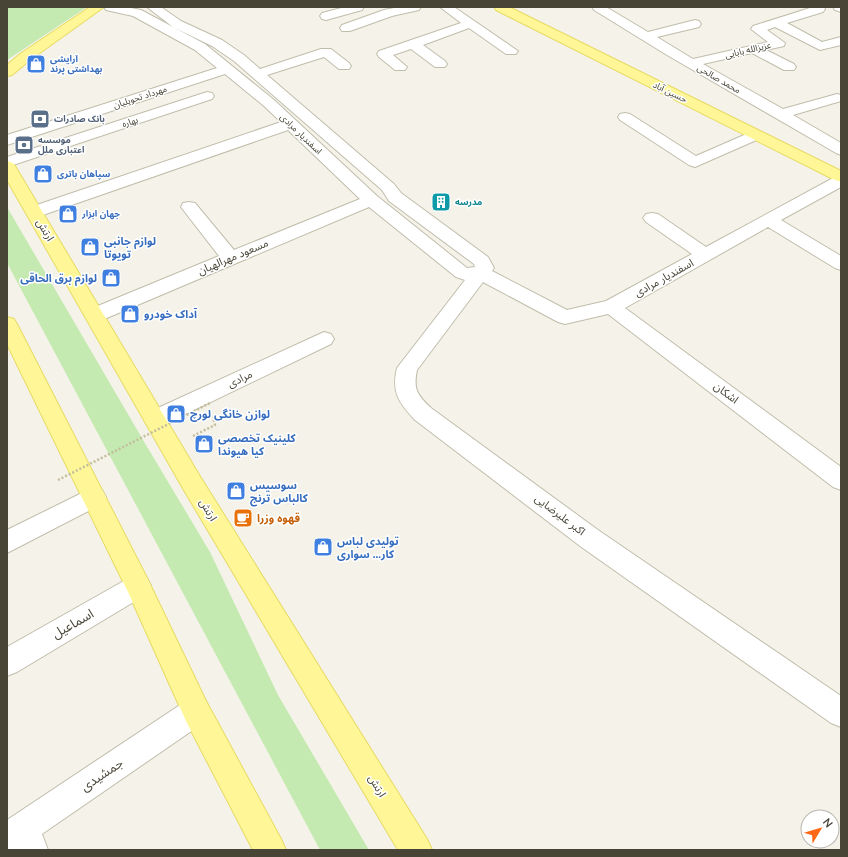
<svg xmlns="http://www.w3.org/2000/svg" width="848" height="857" viewBox="0 0 848 857" font-family="'Nunito Sans','Noto Sans Arabic',sans-serif">
	<rect width="100%" height="100%" fill="#f5f3e9"/>
	<!-- green -->
	<g fill="#c4eab1">
		<path d="M7,7h80l-80,53z"/>
		<path d="M7,207l139,238 64,107 68,143 91,155h-49l-313,-587z"/>
	</g>
	<g fill="none" stroke-linecap="round" stroke-linejoin="round">
		<defs>
			<g id="minor">
				<path d="M104,7h22l15,3 64,34 69,56 103,96 90,72 8,-1 -1,-3 -85,-63 -7,-11 -148,-129 -22,-15 -39,-19 -26,-20h14l20,14 41,19 22,15 16,14 61,-20h10l18,14 2,3 -2,3h-10l-15,-12 -57,18 127,109 7,9 87,64 6,11 -2,3 75,39 39,-9 86,-47 -46,-32 -3,-4 3,-4 6,-1 6,1 48,33 129,-70 6,-2v12l-60,33 60,36v14l-6,-2 -67,-41 -143,81 216,159v23l-8,-3 -225,-173 -43,10 -7,-2 -75,-40 -66,88c-4,19 0,25 14,38l167,122 243,166v31l-10,-4 -251,-177 -165,-126c-16,-17 -24,-28 -18,-52l68,-88 -9,-3 -87,-70 -267,113 -7,2 -7,-2 -3,-5 3,-5 131,-54 -38,-49 2,-4 6,-1 6,1 39,47 126,-51 -72,-69 -248,86 -6,1 -6,-1 -2,-4 2,-4 253,-86 -17,-16 -39,-32 -218,71v-10l210,-67 -22,-18 -62,-34 -27,-6z"/>
				<path d="M345,7h19l-2,3 -36,10 -4,-1 -2,-3 2,-3z"/>
				<path d="M399,7h22l-2,3 -27,6 -42,15h-8l-2,-3 2,-3 42,-15z"/>
				<path d="M440,7h14l64,44 -2,3h-10l-37,-26 -46,17 22,16 2,3 -2,3h-10l-24,-18 -18,6 14,12 -2,3h-10l-16,-13 -2,-3 2,-3 82,-28z"/>
				<path d="M592,7h14l42,25 47,-12 4,1 2,3 -2,3 -42,10 36,22 75,-17 -17,-13 2,-3 57,-18 -1,-1h15l1,2 -2,3 -36,11 35,19 19,-5v8l-21,5 -45,-23 -8,3 18,13 -1,3 -18,4 28,14 2,3 -2,3h-10l-32,-17 -49,11 80,45 54,-15 4,1v6l-48,14 48,28v12l-5,-2 -169,-98 -73,-45z"/>
				<path d="M833,7h8v5l-6,-2z"/>
				<path d="M207,92l5,1 2,3 -2,3 -205,68v-10z"/>
				<path d="M625,113l5,1 66,42 55,-24 5,-2 5,2 3,3 -3,3 -66,29 -6,-2 -69,-45 -2,-3 2,-3z"/>
				<path d="M324,332l7,2 3,5 -3,5 -168,81 -8,3 -8,-3 -3,-6 3,-6z"/>
				<path d="M94,487l8,3 4,7 -4,7 -95,49v-23z"/>
				<path d="M138,574l9,4 4,8 -4,8 -130,78 -10,4v-29l122,-69z"/>
				<path d="M196,697l10,4 4,10 -4,10 -164,113 6,16h-41v-30l179,-119z"/>
			</g>
			<g id="major">
				<path d="M90,7h14l-74,53 -18,15 -5,1v-11l13,-11z"/>
				<path d="M494,7h15l332,164v11l-6,-2 -339,-170z"/>
				<path d="M7,161l6,2 2,3 186,312 226,361 5,11h-34l-213,-358 -178,-312z"/>
				<path d="M7,317l7,2 3,5 130,254 59,123 75,138 5,11h-33l-67,-129 -57,-127 -122,-250z"/>
			</g>
		</defs>
		<!-- minor casing -->
		<use href="#minor" stroke="#c0bdab" stroke-width="2"/>
		<!-- major casing -->
		<use href="#major" stroke="#e7da65" stroke-width="2"/>
		<!-- path -->
		<path stroke="#c3bd9c" stroke-width="2.5" stroke-dasharray="2 2" stroke-linecap="butt" d="M193,436l22,-11 -2,-8"/>
		<!-- minor -->
		<use href="#minor" fill="#fff" fill-rule="evenodd"/>
		<!-- major -->
		<use href="#major" fill="#fff797" fill-rule="evenodd"/>
		<!-- path-bridge -->
		<path stroke="#c3bd9c" stroke-width="2.5" stroke-dasharray="2 2" stroke-linecap="butt" d="M58,480l152,-77"/>
	</g>
	<!-- icons -->
	<defs>
		<symbol id="shop-square" viewBox="-11 -11 22 22"><rect x="-9" y="-9" width="18" height="18" rx="4" fill="#3f7fe0" stroke="#fff"/><path d="M-5-2.5h2.3a2.7 3.5 0 0 1 5.4 0H5L5.5 6h-11ZM-1.5-2.5h3a1.5 2.3 0 0 0-3 0Z" fill="#fff"/></symbol>
		<symbol id="bank-square" viewBox="-11 -11 22 22"><rect x="-9" y="-9" width="18" height="18" rx="4" fill="#5c6f8a" stroke="#fff"/><path d="M-6-4H6V4H-6ZM0-2.3a2.3 2.3 0 1 0 0 4.6a2.3 2.3 0 1 0 0-4.6Z" fill="#fff"/></symbol>
		<symbol id="building-square" viewBox="-11 -11 22 22"><rect x="-9" y="-9" width="18" height="18" rx="4" fill="#0f9aa8" stroke="#fff"/><path d="M-4-6H4V6H1V3H-1V6H-4ZM-2.5-4.3h1.7v1.8h-1.7ZM.8-4.3h1.7v1.8H.8ZM-2.5-1h1.7V.8h-1.7ZM.8-1h1.7V.8H.8Z" fill="#fff"/></symbol>
		<symbol id="cafe-square" viewBox="-11 -11 22 22"><rect x="-9" y="-9" width="18" height="18" rx="4" fill="#e8710a" stroke="#fff"/><path d="M-5.5-4.5H6V0H3Q3 3.5 0 3.5H-2.5Q-5.5 3.5-5.5 0ZM3-3.2v2h1.7v-2ZM-6 4.5H4V6H-6Z" fill="#fff"/></symbol>
	</defs>
	<g fill-rule="evenodd">
		<use href="#shop-square" x="25" y="53" width="22" height="22"/>
		<use href="#bank-square" x="29" y="108" width="22" height="22"/>
		<use href="#bank-square" x="13" y="134" width="22" height="22"/>
		<use href="#shop-square" x="32" y="163" width="22" height="22"/>
		<use href="#building-square" x="430" y="191" width="22" height="22"/>
		<use href="#shop-square" x="57" y="203" width="22" height="22"/>
		<use href="#shop-square" x="79" y="236" width="22" height="22"/>
		<use href="#shop-square" x="100" y="267" width="22" height="22"/>
		<use href="#shop-square" x="119" y="303" width="22" height="22"/>
		<use href="#shop-square" x="165" y="403" width="22" height="22"/>
		<use href="#shop-square" x="193" y="433" width="22" height="22"/>
		<use href="#shop-square" x="225" y="480" width="22" height="22"/>
		<use href="#cafe-square" x="232" y="507" width="22" height="22"/>
		<use href="#shop-square" x="312" y="536" width="22" height="22"/>
	</g>
	<g text-anchor="middle" dominant-baseline="central" stroke-width="3" stroke-linejoin="round" paint-order="stroke">
		<!-- far-street labels -->
		<g font-size="9" fill="#484537" stroke="#fff">
			<text transform="translate(748 50) rotate(-13)">عزیزالله بابایی</text>
			<text transform="translate(719 79) rotate(30)">محمد صالحی</text>
			<text transform="translate(670 92) rotate(26)">حسین آباد</text>
			<text transform="translate(140 97) rotate(-18)">مهرداد تحویلیان</text>
			<text transform="translate(130 122) rotate(-18)">بهاره</text>
			<text transform="translate(301 134) rotate(44)">اسفندیار مرادی</text>
		</g>
		<!-- far-shop labels -->
		<g font-size="9" font-weight="bold" fill="#366cbe" stroke="#fff" text-anchor="start">
			<text x="50" y="59">آرایشی<tspan x="50" dy="10">بهداشتی پرند</tspan></text>
			<text x="57" y="174">سپاهان باتری</text>
			<text x="82" y="214">جهان ابزار</text>
		</g>
		<!-- far-service labels -->
		<g font-size="9" font-weight="bold" fill="#4e5e75" stroke="#fff" text-anchor="start">
			<text x="54" y="119">بانک صادرات</text>
			<text x="38" y="140">موسسه<tspan x="38" dy="10">اعتباری ملل</tspan></text>
		</g>
		<!-- far-culture labels -->
		<g font-size="9" font-weight="bold" fill="#0d838f" stroke="#fff" text-anchor="start">
			<text x="455" y="202">مدرسه</text>
		</g>
		<!-- street labels -->
		<g font-size="11" fill="#484537" stroke="#fff">
			<text transform="translate(45 230) rotate(59)">ارتش</text>
			<text transform="translate(233 257) rotate(-23)">مسعود مهرالهیان</text>
			<text transform="translate(664 278) rotate(-29)">اسفندیار مرادی</text>
			<text transform="translate(240 379) rotate(-25)">مرادی</text>
			<text transform="translate(726 393) rotate(37)">اشکان</text>
			<text transform="translate(208 510) rotate(59)">ارتش</text>
			<text transform="translate(560 515) rotate(37)">اکبر علیرضایی</text>
			<text transform="translate(377 786) rotate(59)">ارتش</text>
		</g>
		<!-- shop labels -->
		<g font-size="11" font-weight="bold" fill="#366cbe" stroke="#fff" text-anchor="start">
			<text x="104" y="241">لوازم جانبی<tspan x="104" dy="13">تویوتا</tspan></text>
			<text x="97" y="278" text-anchor="end">لوازم برق الحاقی</text>
			<text x="144" y="314">آداک خودرو</text>
			<text x="190" y="414">لوازن خانگی لورچ</text>
			<text x="218" y="438">کلینیک تخصصی<tspan x="218" dy="13">کیا هیوندا</tspan></text>
			<text x="250" y="485">سوسیس<tspan x="250" dy="13">کالباس ترنج</tspan></text>
			<text x="337" y="541">تولیدی لباس<tspan x="337" dy="13">کار... سواری</tspan></text>
		</g>
		<!-- food labels -->
		<g font-size="11" font-weight="bold" fill="#c56008" stroke="#fff" text-anchor="start">
			<text x="257" y="518">قهوه وزرا</text>
		</g>
		<!-- near-street labels -->
		<g font-size="13" fill="#484537" stroke="#fff">
			<text transform="translate(73 624) rotate(-30)">اسماعیل</text>
			<text transform="translate(102 775) rotate(-34)">جمشیدی</text>
		</g>
	</g>
	<!-- border -->
	<rect width="848" height="857" fill="none" stroke="#484537" stroke-width="16"/>
	<!-- north arrow -->
	<g transform="translate(820 829) rotate(52)"><circle r="19" fill="#ffffff" stroke="#b6b5af"/>
	<path d="M0-3L7 15L0 10L-7 15Z" fill="#fe6816"/>
	<text y="-6" font-size="11" font-weight="bold" text-anchor="middle" fill="#484537">N</text>
	</g>
</svg>
